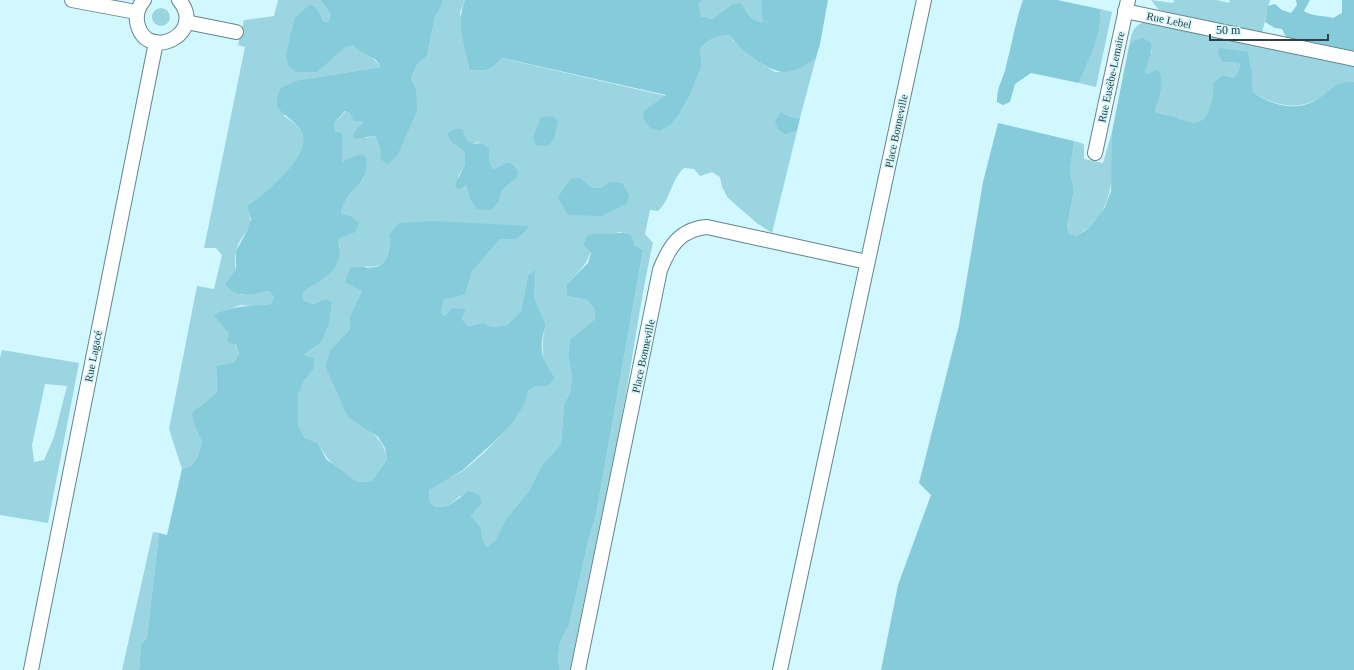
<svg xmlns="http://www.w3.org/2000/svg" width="1354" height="670" viewBox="0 0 1354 670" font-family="'Times New Roman',serif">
	<rect width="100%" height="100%" fill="#d1f7ff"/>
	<!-- green -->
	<g fill="#9ad5e1" fill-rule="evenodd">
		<path d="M278,0h42l11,14 -3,8 -5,-1 -6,-13 -7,-4 -16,14 -3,15 42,25c3,-3 7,-9 12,-11 11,-5 30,12 36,20l-82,13 -15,36c8,5 16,10 19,20 6,22 -39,59 -56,70 10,28 -7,24 -11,46 -3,14 2,29 5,43l28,-4 5,6 -3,7 -18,2 -13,-1 -25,10c9,12 19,24 24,39l-5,8 -18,4 1,26 -17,14 -5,21 7,15 -4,14 -7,10 -9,3 -13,-40 28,-143 17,3 8,-34 -6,-7h-12l41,-201 -7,-2 6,-25 30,-4z"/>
		<path d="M442,0h23l-5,12 9,58c18,1 21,1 33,-12l164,38 14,17 11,-20 11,-28 -2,-16c8,-10 16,-13 29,-14l4,6 23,19 19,12h14l27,-14 -16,60 -13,-2 -2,17 12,-2 -25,102 -14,-9 -30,-26 -6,-11 -2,-10 -8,-5 -12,4 -6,-7 -10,-1c-13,11 -13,31 -26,43l-8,-1 -5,24 8,9c-13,57 -20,115 -31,173 -17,84 -35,169 -52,254h-10c-4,-16 -1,-30 9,-44l20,-88 7,-23 47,-265 -9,-5 -13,-13 -18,3 -9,-2c-3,28 -8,31 -27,51v12l20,4 7,8 1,11 -25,20 -2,15 4,23 -2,15 -6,12 -3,40 -19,21 -14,27 -22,27 -11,23 -8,5 -4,-6 -2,-14 -10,-11 11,-13 -22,-7 -12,10 -13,1 -5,-5 -1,-13c11,-7 24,-12 35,-19 25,-20 55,-50 65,-80l8,-4h11c-3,-21 -9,-40 -2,-61l-12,-28 2,-28 -8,6 -7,36 -14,14 -14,2 -10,-4 -15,3 -6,-7 4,-10 -21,7 -4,-4 3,-12 21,-5 7,-23 28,-33h17l9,-8 3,-5 -140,9c1,19 -1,35 -24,31l-3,25 -13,27 1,11 -19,20 17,68c18,11 36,20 39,42l-15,22 -15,1c-19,-13 -28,-18 -39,-39l-13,-5 -7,-14v-29l6,-16 10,-10 -11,-14 18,-12 3,-9 2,-35 -13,5 -10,-4v-8l15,-10 22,-35 -2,-8 12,-23 -9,-3 2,-11 21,-24 -13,-18 -9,2v-29l-7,-2 -1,-8 12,-12 18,10 -10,11 12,6 9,-2 5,11 2,12 34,-71 -5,-10 6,-13 10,-9 8,-39zM463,129l4,11 6,4 5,-2 12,8 -1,10 4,9 13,-6 11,15 -11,7 -7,10 -29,4 -4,-14 -8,-8 7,-13v-12l-13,-9zM581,178l10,9 9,1 10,-6 -42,33z"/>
		<path d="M703,0h58l3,23 -8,-1 -10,-11 -14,-7 -20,15 -11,-3 -2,-12z"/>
		<path d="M1151,0l22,3 1,-3h43l12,3 1,-3h40l-8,33 -103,-23z"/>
		<circle cx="161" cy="17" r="9"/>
		<path d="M1100,9l12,3 -16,75 -17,-4c9,-23 24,-48 21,-74z"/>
		<path d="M1145,22l209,45v15c-15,-2 -24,8 -35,16 -22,14 -48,7 -67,-7v-20l-4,-19 -26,10 18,1 -1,7 -5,8 -12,-3 -9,8c1,16 -2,40 -23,40 -5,0 -10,-5 -15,-6 -7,-2 -13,-2 -20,-6 5,-18 -7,-21 -10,-36 -1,-8 4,-17 7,-25l-23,-4c3,-13 3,-20 16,-24z"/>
		<path d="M1112,132c1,40 5,82 -36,104l-7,-2 -2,-7 7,-37 -4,-19 4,-30 10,3v15l19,4z"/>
		<path d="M2,350l77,13 -31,160 -48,-8v-157zM45,384l22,2 -13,51 -10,23 -10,2 -2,-17z"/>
		<path d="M153,532l6,1 -12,105 -6,6 -2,26h-17z"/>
	</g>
	<!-- forest -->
	<g fill="#86cbd9">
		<path d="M320,0h122v4l-7,13 -8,39 -10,9 -6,13 5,10 1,23 -20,45 -10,9 -6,-6 -1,-12 -5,-11 -22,3 1,-7 10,-11h-10l-4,-8 -5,-2 -11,12 1,8 7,2v29l18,-8 6,3c5,30 -21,30 -25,56l9,3 9,7 -4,9 -17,7c8,30 -14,39 -35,53v8l10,4 13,-5 6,3 -3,21 -8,20 -18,12 11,3v11l-10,11 -6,15v29l7,14 13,5 8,16 31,23 15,-1 15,-22 -2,-11 -7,-11 -30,-20 -23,-51 6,-17 19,-20 -1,-11 13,-27 -17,-9 6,-15c5,0 21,1 25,0 14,-4 14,-21 13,-32l10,-12 33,-2 97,5 -3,5 -9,8h-17l-28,33 -7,23 -21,5 -3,12 4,4 7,-8 14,1 -4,10 6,7 15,-3 10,4 14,-2 14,-14 7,-36 8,-6 -2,28 12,28c-8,22 -5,35 9,53l-7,8h-11l-8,4 -5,14 -11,18 -17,18 -33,30 -34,20 1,12 5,5 13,-1 21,-15 10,4 3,8 -11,13 10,11 2,14 4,6 8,-6 11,-22 22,-27 14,-27 19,-21 3,-40 6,-12 2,-15 -4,-23 2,-15 25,-20 -1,-11 -7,-8 -20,-4v-12l21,-21 3,-10 -7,-8 2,-8 8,-4c14,3 24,-3 37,2l3,10 9,5 -47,265 -7,23 -20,88c-10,14 -13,28 -9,44h-421l2,-26 6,-6 12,-105 8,2 15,-66 9,-3 7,-10 4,-14 -7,-15 -3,-14 25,-21 -1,-26 18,-4 5,-8 -3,-9 -9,-4 2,-7 -15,-19c22,-11 34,-8 57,-11l3,-7 -5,-6c-18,3 -31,9 -44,-7l11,-14v-19l11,-20 4,-12 -4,-13c17,-11 61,-48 56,-70 -3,-13 -18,-19 -26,-29v-10l4,-9 18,-8 82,-13 -5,-7 -23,-14 -8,1 -28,25h-21l-8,-7 -2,-9 8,-38 16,-14 7,4 6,13 5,1 3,-8z"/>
		<path d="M465,0h238l-4,4 2,12 11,3 20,-15 9,-1c6,10 11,18 22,20l-2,-23h67l-8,44 -4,14c-8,5 -19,13 -28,14 -17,3 -49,-23 -59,-37 -13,1 -21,4 -29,14l2,16 -11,28 -11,20 -10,12 -11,6 -10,-4 -6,-10 1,-6 22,-16 -164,-37c-12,13 -15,13 -33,12 -3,-25 -14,-45 -4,-70z"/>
		<path d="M1023,0h34l43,9c3,26 -12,51 -21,74l-48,-10 -16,11 -5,18 -7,3 -6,-3c0,-17 6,-21 9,-36 6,-22 9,-43 17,-66z"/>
		<path d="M1296,0h14l-6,11c9,6 19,4 29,7l9,-5v-13h12v51l-68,-14 -4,-8 -7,-1 -10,-6 3,-16 7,-2 7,6 9,3 6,-8z"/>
		<path d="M1143,38l8,5c2,11 -5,20 -6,32l13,-5c8,14 0,27 -3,41 7,4 13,4 21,6 4,2 8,4 12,5 22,5 26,-24 25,-39l9,-8 12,3 5,-8 1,-7 -18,-1 -4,-8 1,-6 29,4 4,19v20c19,15 46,22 67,7 13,-9 18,-18 35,-16v588h-473l17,-85 33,-90 -12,-12 40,-158 24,-143 15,-59 76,18 -4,30 4,19 -7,37 2,7 7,2 9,-5 10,-10 10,-14 6,-16 1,-59 17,-86 6,-6z"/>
		<path d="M781,112l6,4 13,2 -3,13 -12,3 -7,-5 -3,-8z"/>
		<path d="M553,116l5,5 -4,17 -6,8 -12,-1 -3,-8 8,-20z"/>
		<path d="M454,129h9l4,11 6,4c8,-2 12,0 17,6l-1,10 4,9 13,-6h5l7,8 -1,7c-9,6 -18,12 -18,23l-8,9 -14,-1 -7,-10 -4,-14 -8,5 -3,-5 10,-21v-12l-13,-9 -5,-9z"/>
		<path d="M581,178l10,9 9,1 10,-6 12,1 7,12 -2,8 -25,13 -34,-1 -10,-18 13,-18z"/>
	</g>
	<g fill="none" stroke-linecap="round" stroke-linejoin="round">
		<defs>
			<g id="street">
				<path d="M72,0l64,12"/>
				<path d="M144,0c-7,8 -9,16 -6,26 11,36 69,7 41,-26"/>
				<path d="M1125,11l229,48"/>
				<path d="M186,22l50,10"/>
				<path d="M1095,153l33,-153"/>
				<path d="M31,670l125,-628"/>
				<path d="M578,670l82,-400c9,-23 20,-41 47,-43l160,35"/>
				<path d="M780,670l144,-670"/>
			</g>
		</defs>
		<!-- street casing -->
		<use href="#street" stroke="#62858c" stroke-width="16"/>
		<!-- street -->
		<use href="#street" stroke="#fff" stroke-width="14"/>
	</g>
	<g text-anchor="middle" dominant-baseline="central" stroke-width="3" stroke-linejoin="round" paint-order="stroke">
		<!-- street labels -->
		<g font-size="11" fill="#303f43" stroke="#d1f7ff">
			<text transform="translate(1169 20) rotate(12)">Rue Lebel</text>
			<text transform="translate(1111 77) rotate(-78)">Rue Eusèbe-Lemaire</text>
			<text transform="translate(896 131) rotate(-78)">Place Bonneville</text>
			<text transform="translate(93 356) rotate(-79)">Rue Lagacé</text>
			<text transform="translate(643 356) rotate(-78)">Place Bonneville</text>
		</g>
	</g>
	<!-- scale -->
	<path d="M1210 34v6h118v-6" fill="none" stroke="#303f43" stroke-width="2"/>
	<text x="1216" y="34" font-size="12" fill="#303f43" stroke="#d1f7ff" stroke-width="3" paint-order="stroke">50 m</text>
</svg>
